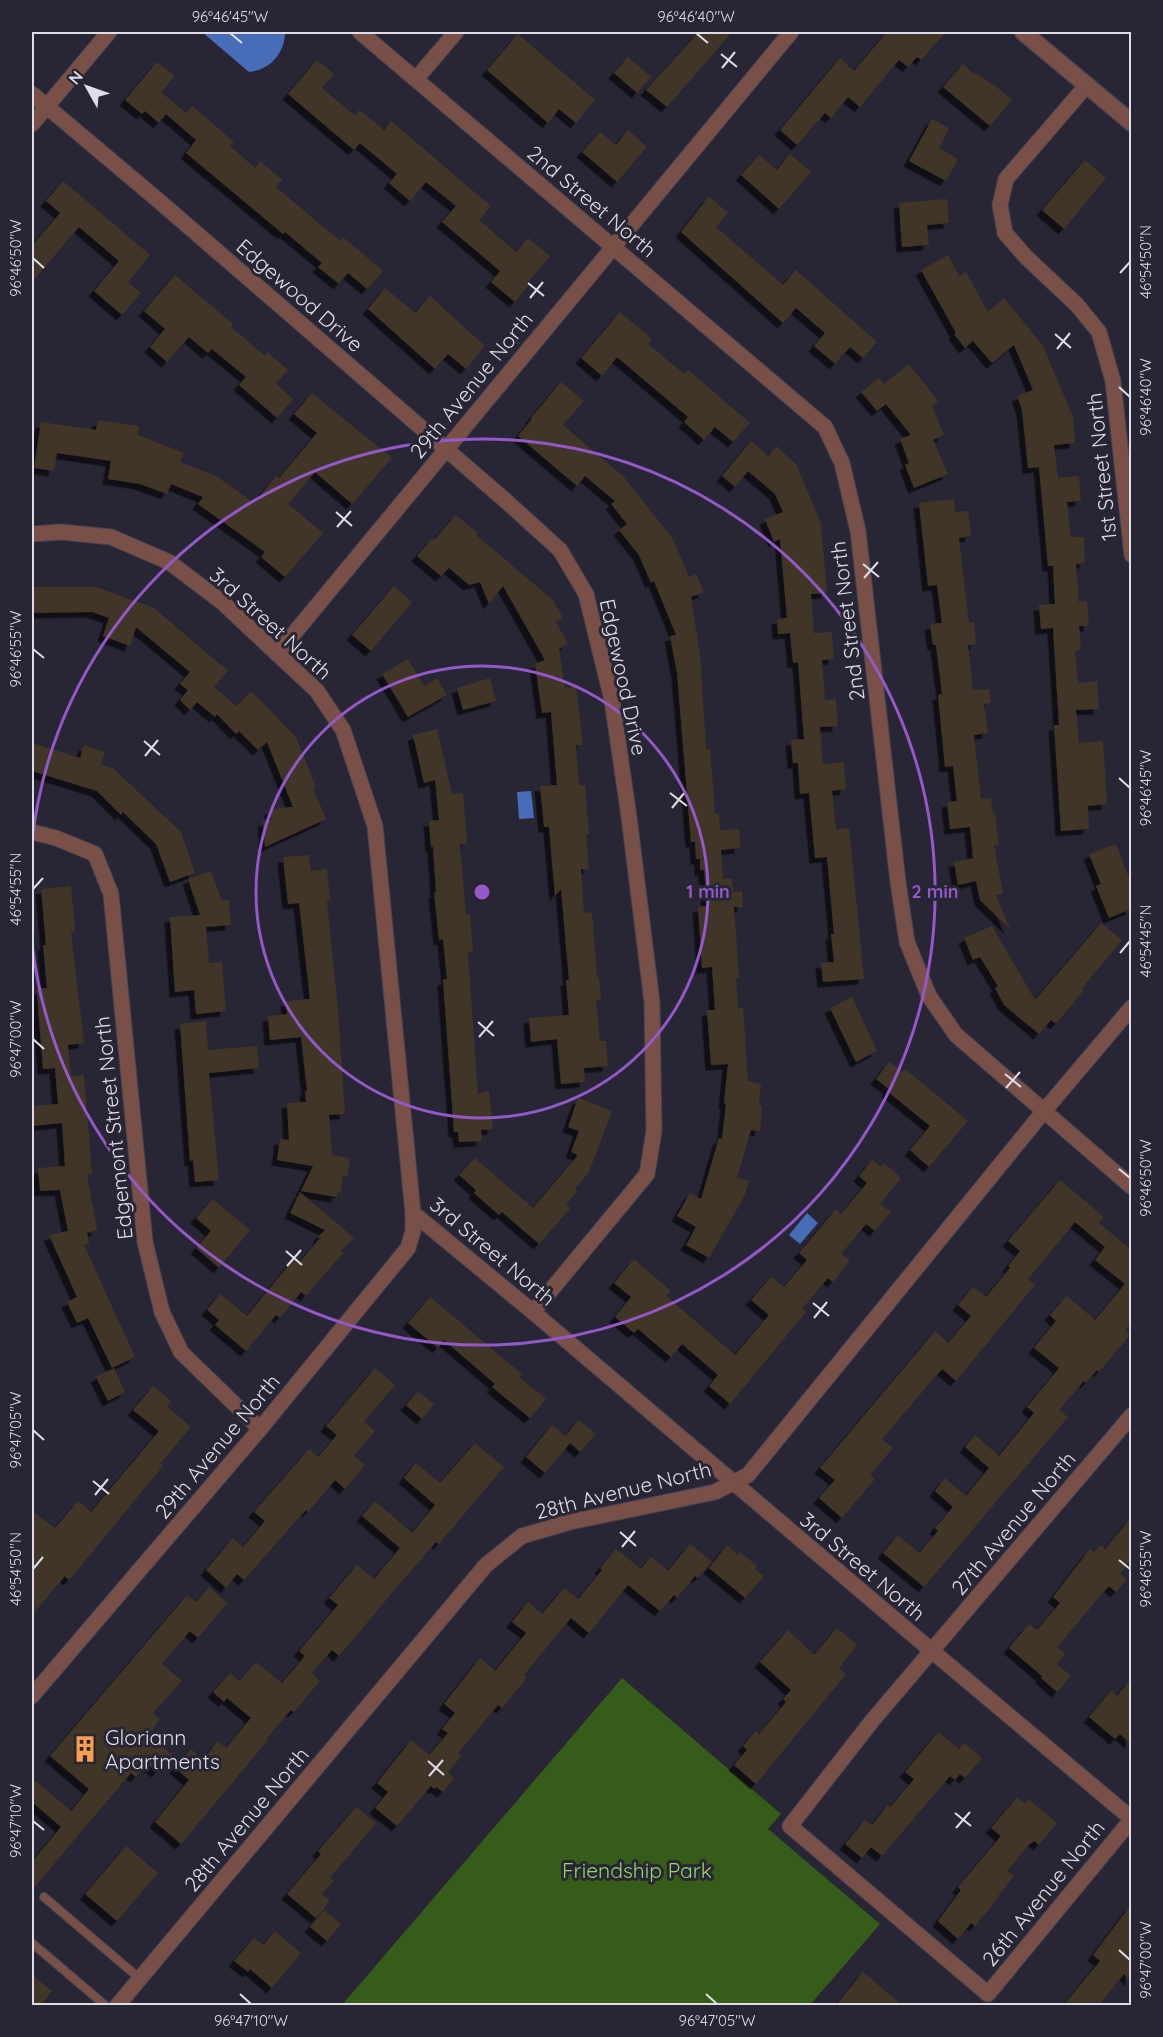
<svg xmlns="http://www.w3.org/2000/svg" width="1163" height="2037" viewBox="0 0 1163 2037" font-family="Quicksand,sans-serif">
	<defs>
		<filter id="shadow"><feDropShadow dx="-5.5" dy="5.5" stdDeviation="0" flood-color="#0009"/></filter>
	</defs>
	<rect width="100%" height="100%" fill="#282534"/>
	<!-- green -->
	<path fill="#355d19" d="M622,1678l159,136 -13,15 112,95 -70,81h-468z"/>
	<!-- water -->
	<g fill="#476db9">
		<path d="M202,32h83c0,21 -15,38 -36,40z"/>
		<path d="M531,791l3,27 -15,1 -2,-27z"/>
		<path d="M807,1213l11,10 -18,21 -11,-9z"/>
	</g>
	<!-- building -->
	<g fill="#413528" filter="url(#shadow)">
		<path d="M699,32h33l-65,75 -21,-17z"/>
		<path d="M887,32h59l-25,28 -4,-3 -9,10 -9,-7 -39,47 -12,-10 -17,21 -6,-5 -28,32 -17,-15 60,-72 14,13z"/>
		<path d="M518,34l77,66 -19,23 -17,-14 -11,14 -61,-53z"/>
		<path d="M628,57l23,20 -14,16 -23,-20z"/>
		<path d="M317,60l17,14 -12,14 33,28 4,-6 25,20 7,-9 100,85 -12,14 37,32 12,-14 22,18 -24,28 2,2 -13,16 -24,-20 9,-11 -58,-49 14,-16 -30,-24 -16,19 -21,-18 8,-9 -37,-31 -6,7 -66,-56z"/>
		<path d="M157,62l18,14 -14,16 25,21 6,-7 42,36 -4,4 25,22 5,-7 22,19 -6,7 64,54 3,-4 40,34 -16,18 -19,-16 -9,11 -21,-17 4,-4 -37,-31 -2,2 -97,-81 10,-13 -30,-26 -7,9 -14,-12 -3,3 -17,-14z"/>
		<path d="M963,64l12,11 2,-2 15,12 1,-1 19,16 -22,26 -47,-39z"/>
		<path d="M932,119l17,9 -10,20 19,11 -12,22 -37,-20z"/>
		<path d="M628,130l19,17 -30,35 -35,-30 18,-20 16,13z"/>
		<path d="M790,154l21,18 -32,37 -38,-34 18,-20 18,15z"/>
		<path d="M1085,160l21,18 -42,51 -22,-19z"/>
		<path d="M63,181l87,74 -22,27 13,11 -19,22 -28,-24 25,-30 -40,-34 -47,55v-36l28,-33 -14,-12z"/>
		<path d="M709,196l19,17 -12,14 67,58 13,-15 81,72 -14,16 -13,-11 -15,17 -21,-18 11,-13 -29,-25 -13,15 -102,-91z"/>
		<path d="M947,199l2,24 -22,2 2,20 -27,2 -3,-44z"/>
		<path d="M948,255l11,21 7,-4 22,40 16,-14 39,48 30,71 2,26 -21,2 4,33 21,-2 2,25 -14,1 4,35h13l1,26 -9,1 3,38 8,-1 2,25h-10l2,24 -6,1 3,32 19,-2 2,28 -23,1 3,33 24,-2 4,63 -19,2 1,23 -28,2 -7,-106h5l-6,-97 -12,1 -2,-24 16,-1 -2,-38h-5l-9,-99 -11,1 -6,-58 -5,-14 16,-6 -19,-45 -22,18 -19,-22 -8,7 -11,-14 2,-1 -35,-63z"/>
		<path d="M175,275l58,49 -2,3 34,29 2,-4 21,18 -12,14 17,15 -16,19 -38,-33 7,-8 -34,-28 -4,4 -19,-16 -22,25 -17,-15 15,-18 -21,-18z"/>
		<path d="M385,288l30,25 15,-17 55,50 -19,23 -18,-15 -13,15 -67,-60z"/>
		<path d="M620,312l32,27 -4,5 36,30 4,-4 62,53 -17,19 -18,-15 -11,13 -20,-18 4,-5 -71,-60 -15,19 -21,-18z"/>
		<path d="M909,364l29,37 -6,5 12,29 -11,5 15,34 -34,14 -9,-23 4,-2 -9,-24 11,-4 -25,-31 -9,7 -16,-19 18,-14 5,6z"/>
		<path d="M561,382l23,19 -21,24 60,51 50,63 16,38 7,-3 8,18 -13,5 11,72h-1l5,80h4l5,65h4l1,16 19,-1 1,19 -19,2 2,29h9l1,13 9,-1 1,16h-9l5,71 -3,1 2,29h5l5,73 13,3 -2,21 3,1 -2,25 -9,-1 -14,48 12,3 -4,14 -36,63 -23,-13 10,-18 -19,-11 13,-23 11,6 18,-61 3,1 4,-35 -2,-1 4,-39 -17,1 -4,-55h8l-3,-43 -10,1 -4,-61 9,-1 -3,-36h-4v-11h-4l-1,-17h-4l-14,-169 -7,-37 6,-1 -22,-54 -3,2 -12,-28 -20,-25 8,-6 -16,-20 4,-3 -30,-25 -8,10 -59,-50 14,-17 -1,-1z"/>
		<path d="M312,393l80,65 -40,46 -37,-32 -27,32 35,29 -38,44 -24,-20 4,-5 -67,-48 5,-7 -32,-13 -4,10 -27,-10 -32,-5 3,-18 -54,-8 -3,18 -20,-3 7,-46 55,8 2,-10 41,6 -1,9 46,18 -4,9 36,14 38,27 22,-27 3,2 38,-45 -23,-19z"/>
		<path d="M751,441l17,15 8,-10 20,18 25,59 6,70 -16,1 3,39 18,-1 2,27 -12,1 3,40 11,-1 2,27 -18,1 3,37 21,-2 2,27 -14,2 4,38 13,-1 15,151 -41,3 -2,-19 13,-1 -3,-28h3l-7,-77 -12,1 -6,-65 -9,1 -2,-31h-5l-2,-23 13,-1 -6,-77 -5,1 -3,-30 -12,1 -1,-15 10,-1 -7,-79 -6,3 -9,-23 18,-7 -8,-18 -27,-23 -13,16 -13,-11z"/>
		<path d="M954,499l1,13 13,-1 3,25 -12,2 10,85 5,-1 2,22 -8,1 5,45 16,-1 2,14 -7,1 4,29 -14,2 7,64 10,-1 2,16h2l4,31h-5l9,49 -7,1 14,34 -30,-29 -4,-19 -18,4 -4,-23 19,-4 -3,-31 -20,2 -3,-27 10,-1 -4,-35 -8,1 -7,-72 4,-1 -6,-49h-3l-3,-21 12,-1 -5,-38 -9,1 -9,-83z"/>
		<path d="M456,515l22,18 -2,2 77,65 10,18 -7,4 12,22 -9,5 6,39 11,-2 7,59h-7l3,40h6l4,49h-3l3,35h-8l3,44 8,-1 5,65h2l2,22 -5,1 4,41h6l2,25 -24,2 1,14 -24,2 -4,-45 -26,3 -2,-24 40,-3 -3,-35h3l-8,-91 -6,7 -6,-69h-5l-4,-41 17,-1 -6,-73 -9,1 -7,-49 10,-4 -42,-74 -14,18 -9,-22 -11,3 -20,-17 -8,8 -24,-20 15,-17 2,1z"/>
		<path d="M394,586l18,16 -41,49 -19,-16z"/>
		<path d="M32,587h64l58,21 74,63 -14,16 22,19 15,-15 45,46 20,50 -3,1 13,31 -61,28 -2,-26 8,-1 -1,-11 23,-2 -26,-65 -9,8 -19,-19 -3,3 -19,-20 -2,3 -18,-15 -7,8 -10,-10 8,-10 -8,-6 10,-12 -54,-45 -6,19 -27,-10 6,-18 -17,-6 -60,1z"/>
		<path d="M408,659l16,27 13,-8 10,17 -39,22 -26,-43z"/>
		<path d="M490,678l6,23 -33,9 -6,-22z"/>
		<path d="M437,729l15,65 11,-1 4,51h-7l6,70h4l3,38 -5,1 10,141 11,-3 4,38 -12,1 1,11 -23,1 -1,-10h-4l-11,-152 4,-1 -4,-40 -4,1 -5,-47 2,-1 -3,-45h-2l-2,-26 10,-1 -4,-40 -11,3 -11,-48z"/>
		<path d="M32,743l48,15 4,-13 21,7 -4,12 13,5 67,63 14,41 -25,9 -14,-38 -33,-32 -2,3 -24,-24 -65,-20z"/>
		<path d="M1116,844l15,39v26l-22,9 -13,-32 5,-2 -12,-30z"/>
		<path d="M309,855l2,16 16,-2 3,31 -3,1 11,109 7,104 -16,1 3,40 18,3 -3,19 -4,-1 -2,17 -3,-1 -1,5 -36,-6 12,-25 -36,-6 3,-21 9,1 -2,-37 19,-1 -1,-11h2l-6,-54 -31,3 -2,-24 19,-2 -1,-13 24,-2 -11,-96 -11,1 -5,-47z"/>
		<path d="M211,871l11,30 7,-1 2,25 -25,2 3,36 13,-1 4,49 -30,3 -2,-24 -19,2 -5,-75 30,-2 -12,-36z"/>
		<path d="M71,886l4,45 -4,1 13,111 -16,2 3,31 13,-1 8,99h-5l10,56 -10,3 2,11 -5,1 51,112 -23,11 -24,-50 -11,5 -10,-21 10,-5 -28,-62 19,-4 -8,-41 -20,1 -2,-23 27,-2 -3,-43 -30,3v-20l26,-2 -3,-36 -12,1 -4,-49 -2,-31 10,-1 -4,-43h3l-5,-56z"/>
		<path d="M1101,923l21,17 -40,48 2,2 -28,34 -5,-4 -12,14 -35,-29 -9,-17 3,-2 -18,-29 -7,3 -9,-22 28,-12 43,74z"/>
		<path d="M852,997l25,54 -21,11 -26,-54z"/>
		<path d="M206,1021l2,29 49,-4 2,22 -50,5 10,107 -24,2 -2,-22 -3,1 -10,-137z"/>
		<path d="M889,1062l13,10 3,-3 63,52 -39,46 -19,-17 20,-24 -43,-35 2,-2 -13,-10z"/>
		<path d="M578,1098l34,13 -23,61 -14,17 2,2 -11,14 4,4 -31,35 -37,-32 -3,3 -25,-22 2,-3 -17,-15 16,-17 58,50 45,-53 -7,-3 8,-21 -11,-4z"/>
		<path d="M872,1160l9,7 3,-4 17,15 -21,26 11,8 -16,19 -9,-7 -25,30 9,7 -17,21 -5,-4 -26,31 4,3 -76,92 -21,-18 9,-11 -36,-31 -11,13 -33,-28 -4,4 -19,-16 16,-20 -17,-14 20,-24 37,32 -5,5 69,59 34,-40 -18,-15 20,-23 13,10 23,-27 -8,-7 37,-44 5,5 26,-31 -8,-7z"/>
		<path d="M1060,1180l44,37 -5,6 32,27v73l-6,7 5,5 -31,37 -2,-2 -11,13 -2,-2 -25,29 9,7 -144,170 -41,-34 15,-18 21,18 19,-22 -3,-3 18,-21 -18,-16 10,-13 21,18 23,-28 -24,-21 10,-12 24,21 35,-43 -7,-6 32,-39 -25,-20 22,-27 -6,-6 17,-19 28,24 30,-36 -30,-24 10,-13 -30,-25 -47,57 7,6 -79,96 -14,-12 -60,70 11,9 -23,27 5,4 -33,39 -23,-20 16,-18 -15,-12 115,-137 13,12 23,-27 -13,-11 15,-18 13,10 24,-29 -2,-2 12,-15 -12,-10z"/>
		<path d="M300,1192l54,46 -13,13 2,2 -37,43 -5,-4 -21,26 -4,-3 -30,36 -31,-26 4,-5 -12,-10 13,-16 27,22 47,-57 5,4 21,-25 -2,-1 7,-7 -35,-17z"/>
		<path d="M213,1199l37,31 -31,38 -23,-20 15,-17 -15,-13z"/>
		<path d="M430,1297l92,77 -3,3 27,22 -16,19 -38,-31 3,-3 -51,-44 -6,8 -30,-25z"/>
		<path d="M114,1368l11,24 -17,9 -12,-24z"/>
		<path d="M375,1368l20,17 -31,37 11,9 -21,25 11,9 -20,24 -10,-9 -27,32 -2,-2 -62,70 -7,-6 -11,14 -20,-18 27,-32 10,9 22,-26 -11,-9 55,-63 9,8 19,-22 -11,-9z"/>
		<path d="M153,1386l18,15 -4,5 24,21 -31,37 3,2 -83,101 -11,13 -4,-4 -33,39v-104l23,17 23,-27 13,11 68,-81 -26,-21z"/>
		<path d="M418,1391l16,13 -12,15 -16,-14z"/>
		<path d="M579,1420l17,14 -16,18 -10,-9 -25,30 -19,-16 26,-32 13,11z"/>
		<path d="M475,1443l29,24 -65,77 -3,-2 -38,44 -59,70 -7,-6 -20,23 8,8 -26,31 -3,-2 -24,28 1,2 -87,104 -26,-22 34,-42 -14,-12 16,-19 12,11 15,-19 8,7 25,-30 -24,-20 -3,4 -11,-10 17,-19 9,8 17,-19 26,21 23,-27 -6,-5 39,-46 -9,-7 28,-33 17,14 26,-31 -38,-32 13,-15 37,32 23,-28 -31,-27 12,-15 24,20z"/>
		<path d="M1131,1518v41l-11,15 7,5 -11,13 -7,-6 -52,61 8,7 -8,10 14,12 -14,16 -16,-14 1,-2 -33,-28 20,-24 8,6 23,-27 -7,-6 37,-48 4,3 6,-7 5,4z"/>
		<path d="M690,1544l22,18 -14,16 -3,-2 -18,22 -3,-3 -14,16 -32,-26 -39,48 -18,-15 -47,57 3,3 -25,30 -4,-3 -40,48 3,3 -13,17 6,5 -11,14 -7,-5 -2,2 -3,-3 -34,40 -22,-18 13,-16 -11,-9 34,-43 18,15 19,-22 -6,-4 13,-16 -11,-9 36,-46 15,13 31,-38 -14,-11 16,-20 14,12 22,-26 14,11 24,-29 -2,-2 16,-19 25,20 10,-12 17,14z"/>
		<path d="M727,1545l11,10 2,-3 17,14 -2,3 9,7 -19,22 -36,-30z"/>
		<path d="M209,1587l18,16 -29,35 -8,-7 -28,33 20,17 -29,32 7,6 -11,16 23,20 -15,17 -10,-8 -11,13 -5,-4 -99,117v-28l29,-35 -29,-25v-24l39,33 18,-22 -39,-33 137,-161 9,7z"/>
		<path d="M837,1628l20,17 -18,23 7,6 -90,110 -22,-19 13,-15 -4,-4 13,-15 3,3 27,-32 -3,-3 8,-9 -31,-28 28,-32 26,25z"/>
		<path d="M1131,1679v65l-11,-10 -5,5 -26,-22 22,-26 6,5z"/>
		<path d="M938,1732l21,17 5,-6 18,15 -17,20 -5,-4 -5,6 -5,-4 -68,80 -11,-9 -9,11 -17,-14 20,-24 7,5 16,-20 2,2 24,-28 -9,-7z"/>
		<path d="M1017,1797l7,7 4,-5 29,24 -18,22 -5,-4 -4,3 -23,27 7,5 -16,20 1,1 -24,29 -4,-3 -13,16 -20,-18 23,-31 -3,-3 43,-51 -10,-8z"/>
		<path d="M356,1807l20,16 -46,55 4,3 -12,13 8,7 -14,17 -29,-24 34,-40 -3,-3z"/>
		<path d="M126,1846l32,27 -41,48 -32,-27z"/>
		<path d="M1131,1905v76l-7,-7 -26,32h-35l37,-45 -7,-6z"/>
		<path d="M324,1910l17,14 -14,17 -17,-14z"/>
		<path d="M275,1931l26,22 -29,35 -22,-19 -2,3 -14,-11 20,-23 9,7z"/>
		<path d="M863,1972l40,34h-68z"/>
		<path d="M32,1975l20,16 -12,15h-8z"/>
	</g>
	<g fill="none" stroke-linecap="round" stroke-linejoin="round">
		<defs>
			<g id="service">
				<path d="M44,1897l95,81"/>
				<path d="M32,1943l74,63"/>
			</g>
			<g id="minor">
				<path d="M360,32l465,395 17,36 16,68 40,351 9,60 22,54 27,39 176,152"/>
				<path d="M416,79l40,-47"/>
				<path d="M1087,85l-81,94 -6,26 5,28 21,24 51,48 22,27 14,49 19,174"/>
				<path d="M32,94l127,107 347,300 54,49 26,44 26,106 17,117 23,185 2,129 -7,43 -114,138"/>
				<path d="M32,124l77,-92"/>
				<path d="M32,534l29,-2 50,5 58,25 53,40 95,89 26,39 32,96 38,387 120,99 399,339 200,168"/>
				<path d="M277,654l514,-622"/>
				<path d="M32,832l24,6 39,16 16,40 34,348 17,70 19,40 79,77"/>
				<path d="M1132,1415l-260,306 -82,105 198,168 144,-175"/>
				<path d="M32,1696l228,-267 148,-181 5,-17v-18"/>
				<path d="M117,2006l369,-441 36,-29 48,-14 145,-30 33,-17 296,-364 88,-104"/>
			</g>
			<path id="tertiary" d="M1023,32l109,91"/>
		</defs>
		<!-- service casing -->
		<use href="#service" stroke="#454251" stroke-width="10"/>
		<!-- minor casing -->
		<use href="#minor" stroke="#454251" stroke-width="17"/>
		<!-- tertiary casing -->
		<use href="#tertiary" stroke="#454251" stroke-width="19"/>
		<!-- service -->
		<use href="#service" stroke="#785047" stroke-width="8"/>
		<!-- minor -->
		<use href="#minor" stroke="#785047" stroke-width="15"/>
		<!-- tertiary -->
		<use href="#tertiary" stroke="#785047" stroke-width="16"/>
	</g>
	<!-- ticks -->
	<path fill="none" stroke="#dfdde7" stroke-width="2" d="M230,33l12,10M696,33l12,10M721,54l16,13M722,68l13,-16M33,258l11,10M1120,273l10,-11M528,283l16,13M530,298l13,-16M1055,334l16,14M1057,349l13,-16M1119,387l11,10M336,512l16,14M337,527l14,-16M863,564l16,13M864,578l14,-16M33,649l11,9M144,741l16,14M145,756l13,-16M1119,778l11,10M670,793l17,13M672,808l13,-16M33,889l10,-11M1120,953l10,-12M478,1022l16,14M479,1037l14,-16M33,1039l11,10M1005,1074l16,13M1006,1088l14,-16M1119,1169l11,9M286,1251l16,14M287,1266l14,-16M813,1303l16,13M814,1318l13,-16M33,1430l11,10M93,1481l16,13M95,1495l13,-16M620,1532l16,14M622,1547l13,-16M1119,1560l11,9M33,1569l10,-12M428,1761l16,14M429,1776l14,-16M955,1813l16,13M33,1821l11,9M956,1828l14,-16M1119,1950l11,10M240,1994l11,10M706,1994l11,10"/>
	<!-- distance rings -->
	<g fill="none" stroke="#9458c9" stroke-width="3">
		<circle cx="482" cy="892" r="226"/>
		<path d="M32 841A453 453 0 1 1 32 943"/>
	</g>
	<!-- icons -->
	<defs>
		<symbol id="building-bare" viewBox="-9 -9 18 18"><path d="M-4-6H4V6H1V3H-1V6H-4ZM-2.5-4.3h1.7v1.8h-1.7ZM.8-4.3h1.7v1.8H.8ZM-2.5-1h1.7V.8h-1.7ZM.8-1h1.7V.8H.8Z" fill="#fa9f4f" stroke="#282534" stroke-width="2.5" paint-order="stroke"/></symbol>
	</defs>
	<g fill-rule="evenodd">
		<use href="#building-bare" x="66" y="1730" width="38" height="38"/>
	</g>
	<g text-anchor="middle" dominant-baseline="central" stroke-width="6" stroke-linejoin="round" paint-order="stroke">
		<!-- street labels -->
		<g font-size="21" fill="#dfdde7" stroke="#282534">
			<text transform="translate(592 201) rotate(40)">2nd Street North</text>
			<text transform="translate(300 295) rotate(41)">Edgewood Drive</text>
			<text transform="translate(471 385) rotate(-51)">29th Avenue North</text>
			<text transform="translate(1101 467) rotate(-96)">1st Street North</text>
			<text transform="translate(847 621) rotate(-97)">2nd Street North</text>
			<text transform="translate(271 623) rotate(42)">3rd Street North</text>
			<text transform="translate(624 677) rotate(78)">Edgewood Drive</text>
			<text transform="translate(113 1128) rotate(-96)">Edgemont Street North</text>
			<text transform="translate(493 1251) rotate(40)">3rd Street North</text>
			<text transform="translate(217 1446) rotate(-50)">29th Avenue North</text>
			<text transform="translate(623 1490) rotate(-14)">28th Avenue North</text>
			<text transform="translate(1013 1523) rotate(-50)">27th Avenue North</text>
			<text transform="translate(863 1566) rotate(40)">3rd Street North</text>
			<text transform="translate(246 1819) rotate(-50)">28th Avenue North</text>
			<text transform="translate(1043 1893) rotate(-51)">26th Avenue North</text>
		</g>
		<!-- poi labels -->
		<g font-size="21" fill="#dfdde7" stroke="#282534" text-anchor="start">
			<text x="105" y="1737">Gloriann<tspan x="105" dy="24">Apartments</tspan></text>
		</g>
		<!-- park labels -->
		<g font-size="21" fill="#93d76b" stroke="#282534">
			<text x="637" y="1870">Friendship Park</text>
		</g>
	</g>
	<circle cx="482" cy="892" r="9" fill="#9458c9" stroke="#282534" stroke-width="3"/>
	<g font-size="18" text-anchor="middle" font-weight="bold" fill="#9458c9" stroke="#282534" stroke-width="6" stroke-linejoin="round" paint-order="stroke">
		<text x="708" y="898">1 min</text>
		<text x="935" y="898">2 min</text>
	</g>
	<!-- border -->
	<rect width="1163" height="2037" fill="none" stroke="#282534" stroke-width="66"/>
	<!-- north arrow -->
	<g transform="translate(87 87) rotate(310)" stroke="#282534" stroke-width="4.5" paint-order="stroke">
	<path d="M0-4.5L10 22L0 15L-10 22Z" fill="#dfdde7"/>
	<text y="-9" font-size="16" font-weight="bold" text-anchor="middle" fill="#dfdde7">N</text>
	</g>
	<rect x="33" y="33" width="1097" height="1971" fill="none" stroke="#dfdde7" stroke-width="2"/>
	<g font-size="15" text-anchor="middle" fill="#dfdde7">
		<text x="230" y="22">96°46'45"W</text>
		<text x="696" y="22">96°46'40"W</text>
		<text transform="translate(16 258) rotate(-90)" y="5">96°46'50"W</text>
		<text transform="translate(1146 262) rotate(-90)" y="5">46°54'50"N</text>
		<text transform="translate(1146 397) rotate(-90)" y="5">96°46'40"W</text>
		<text transform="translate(16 649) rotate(-90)" y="5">96°46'55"W</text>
		<text transform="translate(1146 788) rotate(-90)" y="5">96°46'45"W</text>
		<text transform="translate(16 889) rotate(-90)" y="5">46°54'55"N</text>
		<text transform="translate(1146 941) rotate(-90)" y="5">46°54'45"N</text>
		<text transform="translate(16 1039) rotate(-90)" y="5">96°47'00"W</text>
		<text transform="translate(1146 1178) rotate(-90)" y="5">96°46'50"W</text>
		<text transform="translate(16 1430) rotate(-90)" y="5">96°47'05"W</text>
		<text transform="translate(16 1569) rotate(-90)" y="5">46°54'50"N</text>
		<text transform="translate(1146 1569) rotate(-90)" y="5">96°46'55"W</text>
		<text transform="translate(16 1821) rotate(-90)" y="5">96°47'10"W</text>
		<text transform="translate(1146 1960) rotate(-90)" y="5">96°47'00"W</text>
		<text x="251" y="2026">96°47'10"W</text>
		<text x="717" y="2026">96°47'05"W</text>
	</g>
</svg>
